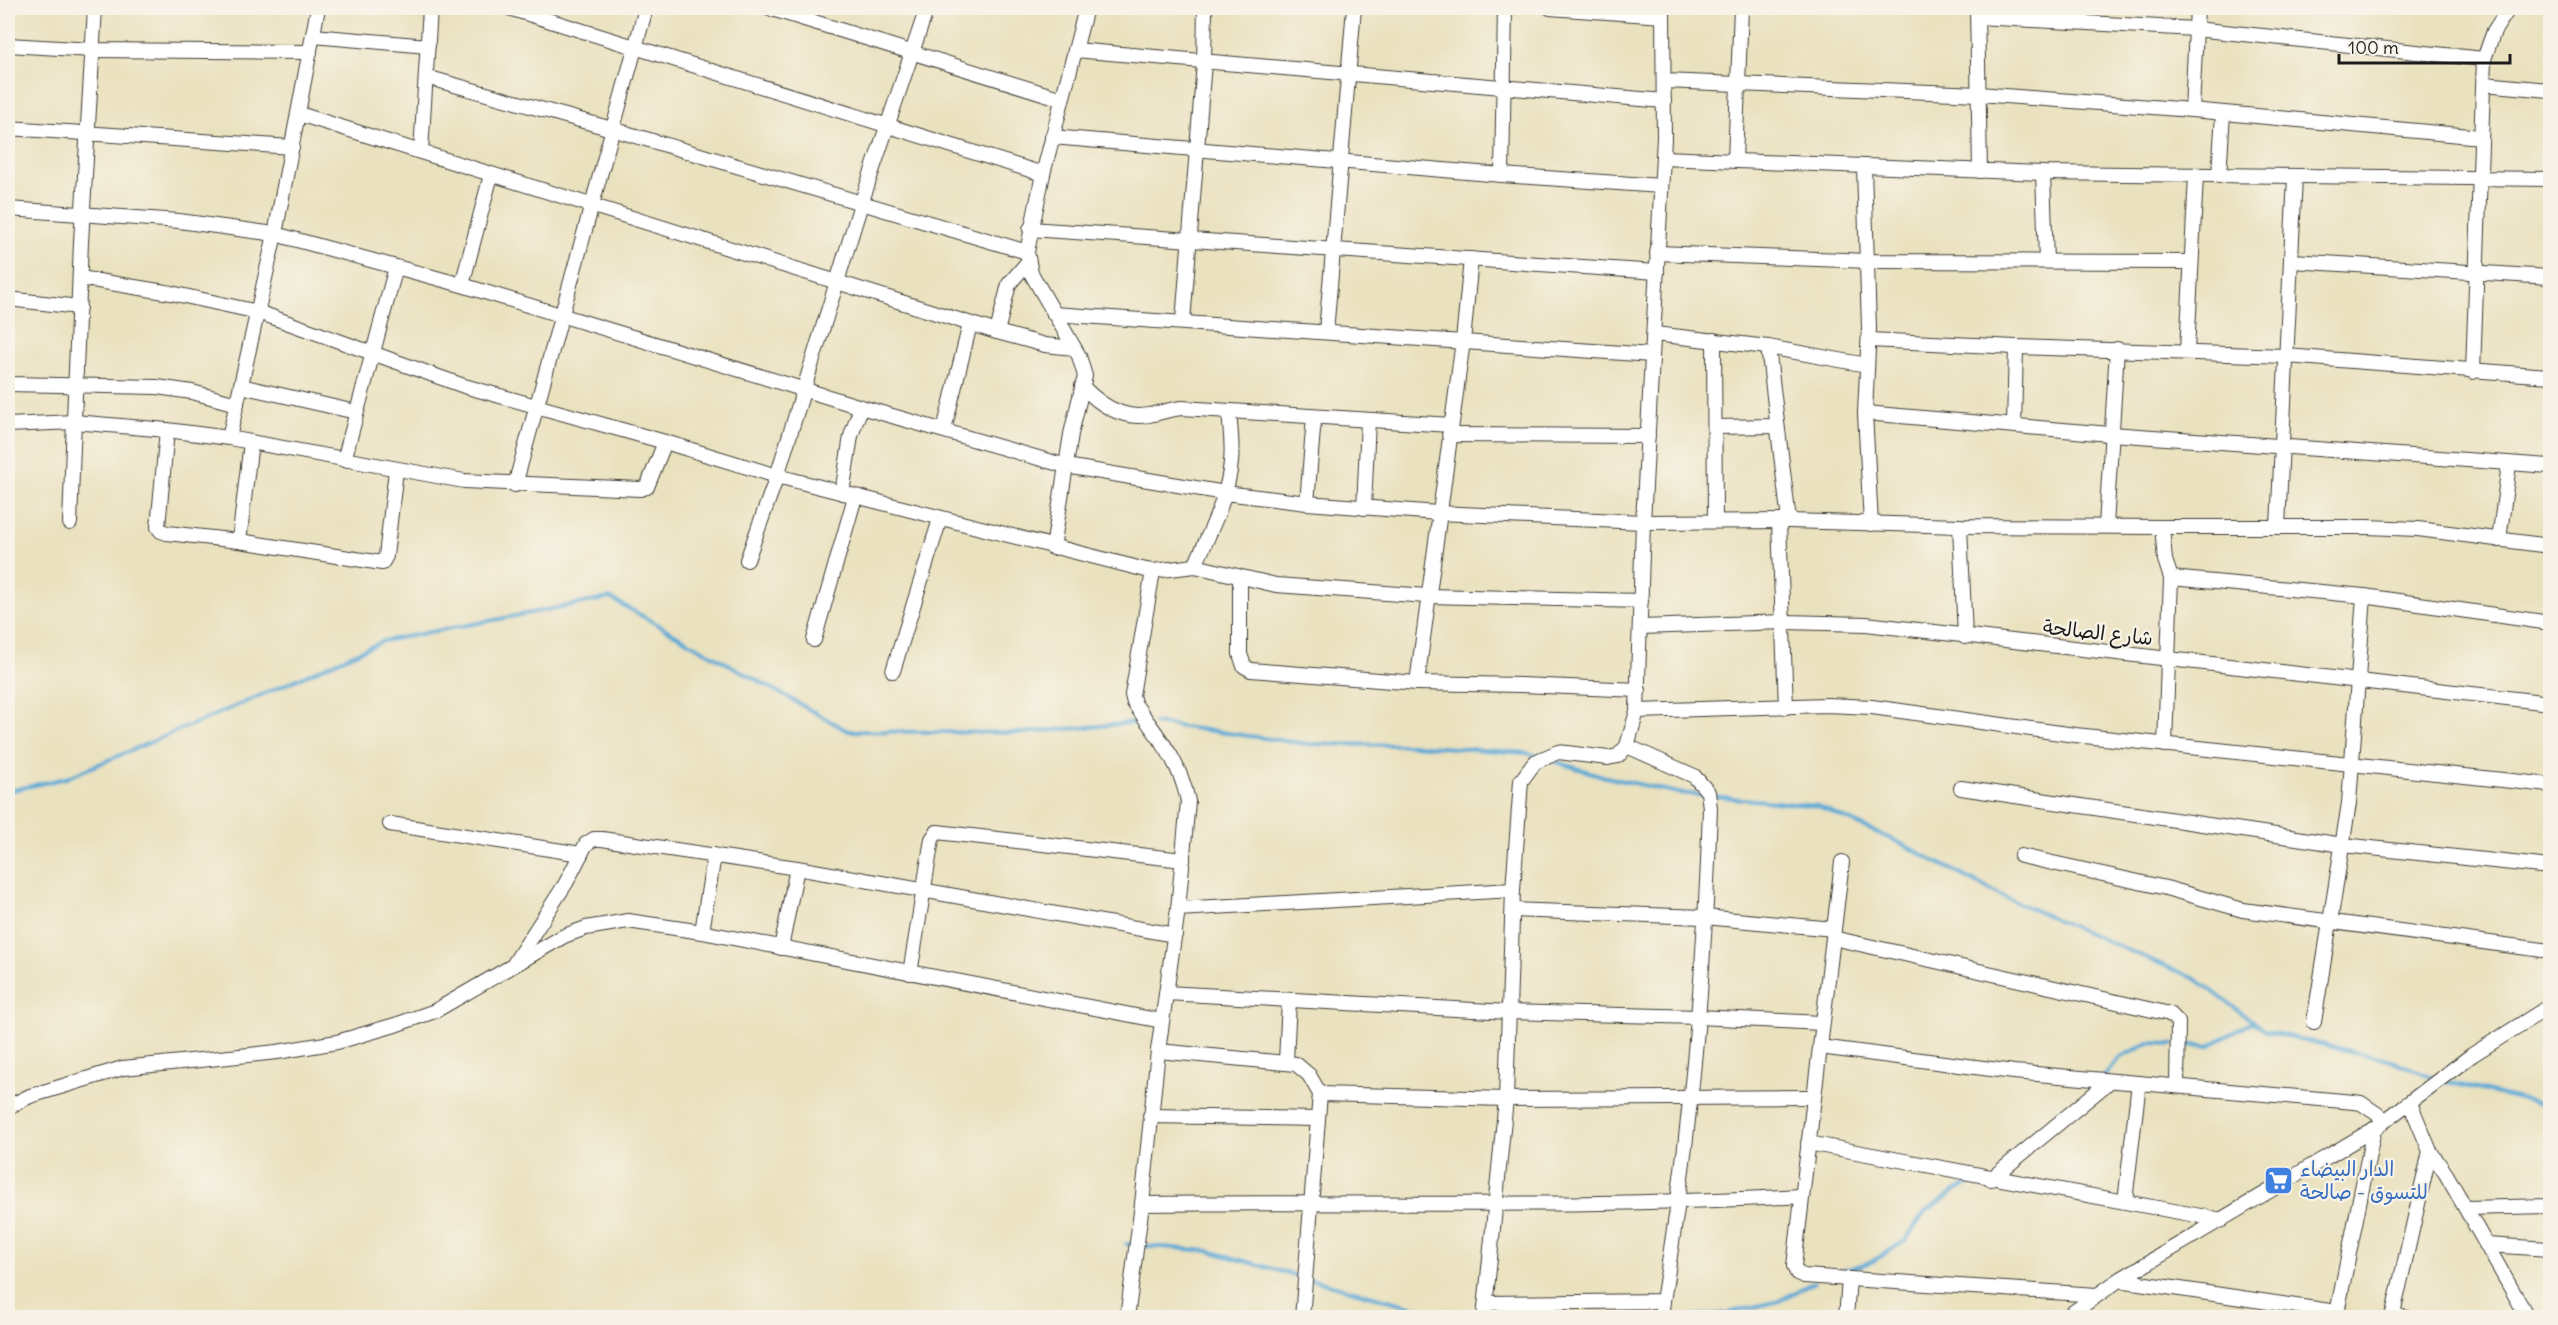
<svg xmlns="http://www.w3.org/2000/svg" width="2558" height="1325" viewBox="0 0 2558 1325" font-family="Delius,'Playpen Sans Arabic',sans-serif">
	<rect width="100%" height="100%" fill="#f7f3e8"/>
	<filter id="ink" filterUnits="userSpaceOnUse"><feTurbulence type="fractalNoise" baseFrequency=".0167" numOctaves="2"/><feDisplacementMap in="SourceGraphic" scale="12" xChannelSelector="R" yChannelSelector="G"/><feConvolveMatrix kernelMatrix="1 2 1 2 8 2 1 2 1" color-interpolation-filters="sRGB"/></filter>
	<filter id="wash" filterUnits="userSpaceOnUse"><feTurbulence type="fractalNoise" baseFrequency=".008" numOctaves="4" result="noise"/><feDisplacementMap in="SourceGraphic" scale="24" xChannelSelector="R" yChannelSelector="G"/><feGaussianBlur stdDeviation="1.35" result="paint"/><feColorMatrix in="noise" values="0 0 0 0 0 0 0 0 0 0 0 0 0 0 0 0 0 1.4 0 .05"/><feComposite in="paint" operator="in"/></filter>
	<g filter="url(#wash)">
		<rect width="100%" height="100%" fill="#eae1be"/>
		<g fill="none" stroke-linecap="round" stroke-linejoin="round">
			<!-- stream -->
			<g stroke="#5ba9d5" stroke-width="4">
				<path d="M1154,723l153,21 104,1 116,8 10,3"/>
				<path d="M1550,760l56,17 72,16 140,13 84,38 104,54 190,81 70,52 126,30 44,17"/>
				<path d="M8,791l58,-13 175,-74 142,-63 227,-43 238,133 174,2 122,-11"/>
				<path d="M2181,1045l28,1 45,-25"/>
				<path d="M2104,1077l15,-19 30,-15 25,1"/>
				<path d="M2443,1081l107,25"/>
				<path d="M1126,1244l83,7 92,26"/>
				<path d="M1838,1273l35,-12 32,-20 20,-29 30,-21 23,-12"/>
				<path d="M1309,1279l146,39"/>
				<path d="M1678,1318l50,-5 51,-12 35,-19"/>
			</g>
		</g>
	</g>
	<g filter="url(#ink)">
		<g fill="none" stroke-linecap="round" stroke-linejoin="round">
			<defs>
				<g id="minor">
					<path d="M509,8l534,166"/>
					<path d="M769,8l293,91"/>
					<path d="M1550,8l113,8"/>
					<path d="M1977,8l3,163"/>
					<path d="M1978,17l217,12 289,30"/>
					<path d="M313,36l115,10"/>
					<path d="M8,45l85,5 217,2"/>
					<path d="M1075,50l589,51"/>
					<path d="M426,77l186,52 415,123"/>
					<path d="M1664,81l315,13 213,16 289,27"/>
					<path d="M2484,84l66,6"/>
					<path d="M2192,110l5,-102"/>
					<path d="M299,114l698,218 48,13 29,3"/>
					<path d="M8,128l284,19"/>
					<path d="M1052,137l450,38 159,11"/>
					<path d="M421,152l9,-144"/>
					<path d="M1663,158l380,15 507,6"/>
					<path d="M1735,160l6,-152"/>
					<path d="M1864,167l5,161 -4,85 6,111"/>
					<path d="M2043,173l3,88"/>
					<path d="M1502,175l3,-167"/>
					<path d="M2219,176l4,-63"/>
					<path d="M8,209l171,12 96,13 187,51 399,122 205,59 159,27 82,10 131,10 205,9 146,-1 171,5 202,1h205l51,2 132,17"/>
					<path d="M1030,229l627,43"/>
					<path d="M1657,253l212,8 322,1"/>
					<path d="M2292,261l258,16"/>
					<path d="M80,278l91,15 87,19 206,74 201,56 112,34 369,94 7,1 42,-5 81,19 151,11 214,5"/>
					<path d="M462,285l29,-110"/>
					<path d="M8,299l71,8"/>
					<path d="M1054,314l598,41"/>
					<path d="M1183,321l21,-258 1,-55"/>
					<path d="M997,332l12,-48 18,-21"/>
					<path d="M1326,332l28,-324"/>
					<path d="M1655,334l113,13 99,18"/>
					<path d="M1714,340l1,181"/>
					<path d="M1869,340l147,7"/>
					<path d="M1768,347l21,174"/>
					<path d="M2187,351l9,-175"/>
					<path d="M2473,372l11,-313 10,-28 15,-23"/>
					<path d="M8,384l149,3 35,5 45,12"/>
					<path d="M241,386l115,26"/>
					<path d="M1082,386c18,19 40,34 67,29 11,-2 21,-6 33,-7l269,17"/>
					<path d="M1865,413l233,20 452,33"/>
					<path d="M8,425l66,-3 93,8 62,8 235,43 176,8 7,-2 18,-45"/>
					<path d="M2014,425l2,-78 270,9 264,20"/>
					<path d="M1715,427l62,-1"/>
					<path d="M167,430l-9,97 3,4 6,2 72,8 143,22 4,-7 10,-86"/>
					<path d="M944,430l26,-106"/>
					<path d="M1449,435l199,1"/>
					<path d="M229,438l46,-204 43,-226"/>
					<path d="M344,460l52,-193"/>
					<path d="M515,485l131,-477"/>
					<path d="M842,493l9,-57 10,-29"/>
					<path d="M1307,503l7,-86"/>
					<path d="M1364,508l4,-88"/>
					<path d="M1779,522l7,185"/>
					<path d="M70,523l11,-281 14,-234"/>
					<path d="M1960,526l5,111"/>
					<path d="M2106,526l11,-177"/>
					<path d="M2278,526l17,-349"/>
					<path d="M2162,527l3,33 6,18"/>
					<path d="M2499,540l10,-76"/>
					<path d="M239,541l12,-99"/>
					<path d="M1053,548l18,-114 14,-58 -6,-20 -48,-83 -4,-21 16,-78 43,-166"/>
					<path d="M747,560l30,-84 84,-272 66,-196"/>
					<path d="M1195,566c14,-33 33,-68 36,-104 2,-17 -1,-35 -2,-51"/>
					<path d="M1153,571l-21,124 2,8c24,34 45,56 54,98l-10,108"/>
					<path d="M1240,578v76l4,12 7,4 166,13 104,2 118,5"/>
					<path d="M1641,627l143,-5 82,2 684,79"/>
					<path d="M814,640l41,-143"/>
					<path d="M893,671l47,-152"/>
					<path d="M1417,683l46,-342 8,-82"/>
					<path d="M1637,711l190,-6 45,2 203,28 475,50"/>
					<path d="M2165,745l6,-167 193,18 186,27"/>
					<path d="M1961,788l382,57 207,22"/>
					<path d="M390,824l191,30"/>
					<path d="M2021,856l145,32 77,22 307,41"/>
					<path d="M1842,862l-48,404 3,7 7,3 293,19"/>
					<path d="M1513,910l191,7 130,12"/>
					<path d="M702,932l12,-77"/>
					<path d="M1833,938l337,76 8,8 -1,64"/>
					<path d="M781,948l16,-80"/>
					<path d="M515,962l51,-79 20,-39 8,-5h8l195,29 378,67"/>
					<path d="M910,973l22,-134 5,-7 246,28"/>
					<path d="M1166,993l343,19 189,5 124,6"/>
					<path d="M2314,1022l35,-219 15,-207"/>
					<path d="M1820,1047l194,25 340,30 7,1 25,17"/>
					<path d="M1158,1051l138,13 13,11 11,19"/>
					<path d="M1286,1061l3,-60"/>
					<path d="M2410,1103l20,48 16,23 82,144"/>
					<path d="M8,1107l22,-11 93,-28 154,-16 60,-10 58,-17 40,-14 129,-75 22,-8 42,-7 74,11 460,89"/>
					<path d="M1150,1116l168,3"/>
					<path d="M1808,1143l414,77"/>
					<path d="M1991,1179l119,-98"/>
					<path d="M2125,1201l14,-118"/>
					<path d="M1142,1204c220,-3 440,5 660,-8"/>
					<path d="M2466,1208l84,-2"/>
					<path d="M2487,1245l63,4"/>
					<path d="M2119,1280l218,32"/>
					<path d="M1486,1303l177,-2c27,-163 42,-328 47,-493l-2,-16 -14,-16 -67,-30"/>
					<path d="M2392,1315l16,3"/>
					<path d="M1127,1318l15,-114 16,-153 20,-142 335,-19"/>
					<path d="M1302,1318l18,-224 186,5 308,-2"/>
					<path d="M1484,1318l22,-219 7,-209 8,-109 14,-19 23,-10 50,6 10,-2 9,-10 10,-35 6,-189 21,-384 -1,-130"/>
					<path d="M1661,1318l2,-17"/>
					<path d="M1846,1318l3,-39"/>
					<path d="M2065,1318l54,-38 255,-151 98,-74 78,-49"/>
					<path d="M2336,1318l38,-189"/>
					<path d="M2392,1318l38,-167"/>
				</g>
			</defs>
			<!-- minor casing -->
			<use href="#minor" stroke="#3b3a34" stroke-width="16"/>
			<!-- minor -->
			<use href="#minor" stroke="#fff" stroke-width="14"/>
		</g>
	</g>
	<!-- icons -->
	<defs>
		<symbol id="supermarket-square" viewBox="-11 -11 22 22"><rect x="-9" y="-9" width="18" height="18" rx="4" fill="#3f7fe0" stroke="#f7f3e8"/><path d="M-6-5.5h2.5l.6 2H6L4.5 2H-2.5L-4.4-4H-6ZM-1.5 3.2a1.3 1.3 0 1 0 .1 0ZM3 3.2a1.3 1.3 0 1 0 .1 0Z" fill="#fff"/></symbol>
	</defs>
	<g fill-rule="evenodd">
		<use href="#supermarket-square" x="2262" y="1164" width="33" height="33"/>
	</g>
	<g text-anchor="middle" dominant-baseline="central" stroke-width="4.5" stroke-linejoin="round" paint-order="stroke">
		<!-- street labels -->
		<g font-size="20" fill="#1c1c1c" stroke="#f7f3e8">
			<text transform="translate(2098 632) rotate(6)">شارع الصالحة</text>
		</g>
		<!-- shop labels -->
		<g font-size="20" fill="#366cbe" stroke="#f7f3e8" text-anchor="start">
			<text x="2300" y="1168">الدار البيضاء<tspan x="2300" dy="23">للتسوق - صالحة</tspan></text>
		</g>
	</g>
	<!-- margin -->
	<rect width="2558" height="1325" fill="none" stroke="#f7f3e8" stroke-width="30"/>
	<!-- scale -->
	<path d="M2339 54v9h171v-9" fill="none" stroke="#1c1c1c" stroke-width="3"/>
	<text x="2348" y="54" font-size="18" fill="#1c1c1c" stroke="#f7f3e8" stroke-width="4.5" paint-order="stroke">100 m</text>
</svg>
